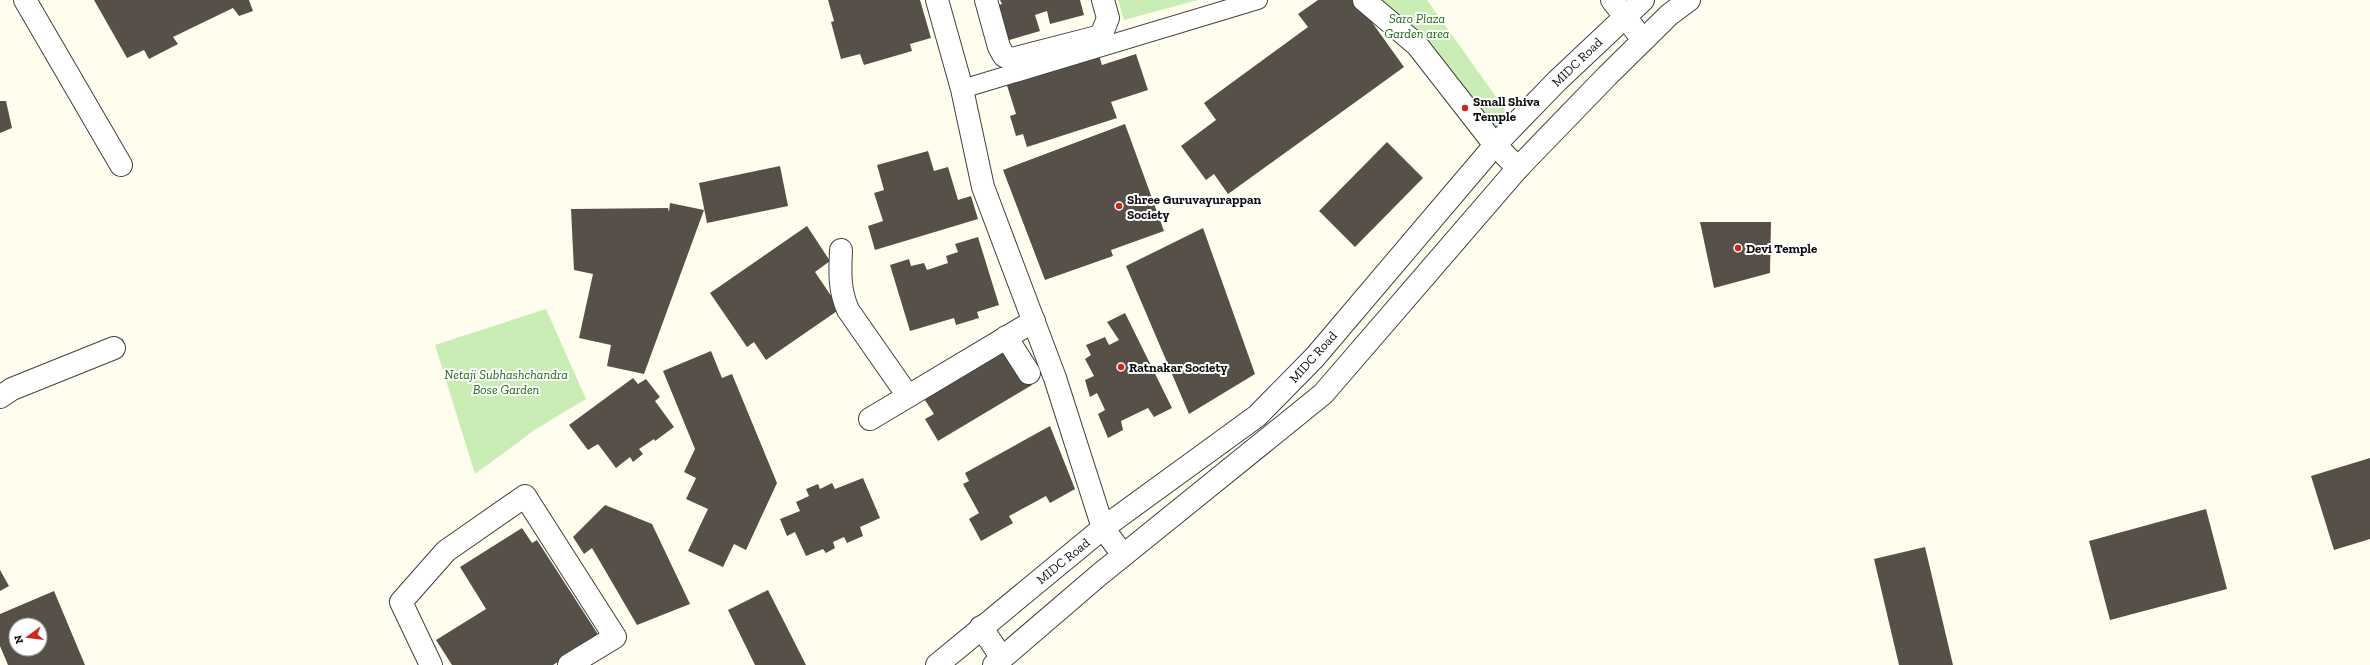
<svg xmlns="http://www.w3.org/2000/svg" width="2370" height="665" viewBox="0 0 2370 665" font-family="'Zilla Slab',serif">
	<rect width="100%" height="100%" fill="#fffeee"/>
	<!-- green -->
	<g fill="#c9edb4">
		<path d="M1118,0h80l-74,20z"/>
		<path d="M1369,0h58l82,115 -31,28z"/>
		<path d="M546,309l40,90 -50,30 -61,45 -40,-129z"/>
	</g>
	<!-- building -->
	<g fill="#575049" fill-rule="evenodd">
		<path d="M94,0h155l4,11 -14,5 -6,-8 -60,29 5,7 -29,15 -5,-9 -17,8z"/>
		<path d="M828,0h92l11,38 -21,6 2,7 -48,14 -4,-11 -19,5 -10,-37 3,-1z"/>
		<path d="M1000,0h80l4,15 -34,9 -3,-13 -12,4 5,16 -34,10 -10,-35 6,-2z"/>
		<path d="M1318,0h38l48,67 -176,127 -14,-20 -8,6 -25,-34 35,-26 -12,-17 104,-76 -10,-13z"/>
		<path d="M1097,49l5,16 34,-11 12,36 -37,12 6,16 -90,29 -4,-13 -7,2 -6,-20 6,-2 -11,-35z"/>
		<path d="M0,101h6l6,27 -12,5z"/>
		<path d="M1125,124l39,107 -53,19 2,6 -68,24 -42,-110z"/>
		<path d="M1387,142l36,36 -68,69 -36,-36z"/>
		<path d="M928,151l6,20 14,-4 10,33 13,-4 7,23 -103,31 -7,-24 15,-5 -9,-28 10,-3 -7,-25z"/>
		<path d="M780,166l8,40 -81,17 -8,-40z"/>
		<path d="M670,203l34,7 -60,164 -37,-8 4,-21 -32,-7 14,-64 -19,-4 -3,-61 97,-1 1,4z"/>
		<path d="M1700,222h71l-1,51 -56,15z"/>
		<path d="M807,226l23,35 -15,11 25,37 -74,51 -12,-18 -7,5 -37,-54z"/>
		<path d="M1203,228l52,146 -66,40 -63,-148z"/>
		<path d="M978,237l21,68 -22,7 2,6 -23,7 -2,-7 -44,13 -20,-66 19,-6 2,7 13,-3 3,7 21,-7 -2,-7 12,-4 -3,-8z"/>
		<path d="M1125,313l47,95 -18,9 -6,-9 -27,13 2,9 -15,8 -10,-24 7,-4 -8,-17 -7,4 -5,-17 9,-4 -9,-17 6,-4 -5,-10 19,-8 4,8 10,-5 -12,-18z"/>
		<path d="M1008,346l24,39 -94,56 -13,-22 9,-5 -11,-17z"/>
		<path d="M711,351l11,27 10,-4 45,109 -31,67 -12,-6 -11,23 -35,-16 20,-42 -22,-10 10,-21 -12,-6 11,-23 -32,-78z"/>
		<path d="M633,378l5,6 8,-5 14,18 -5,4 19,26 -19,14 -1,-2 -15,10 4,5 -10,8 -3,-5 -14,11 -18,-24 -10,6 -19,-25z"/>
		<path d="M1050,426l25,63 -25,14 -4,-7 -37,20 4,7 -32,18 -12,-22 10,-6 -16,-29 6,-3 -4,-8z"/>
		<path d="M2370,458v81l-36,11 -23,-74z"/>
		<path d="M863,478l17,40 -20,9 3,9 -16,7 -3,-6 -11,5 2,6 -9,5 -3,-4 -17,7 -11,-24 -8,4 -7,-17 20,-8 -4,-9 13,-6 -3,-7 12,-5 2,5 12,-6 3,6z"/>
		<path d="M605,505l47,19 38,80 -53,21 -45,-77 -8,6 -11,-17z"/>
		<path d="M2206,509l21,80 -117,31 -21,-79z"/>
		<path d="M522,528l10,15 5,-3 62,96 -46,29h-101l-16,-25 50,-31 -26,-42z"/>
		<path d="M1925,547l28,118h-54l-25,-106z"/>
		<path d="M0,570l9,16 -9,5z"/>
		<path d="M768,590l38,75h-51l-27,-55z"/>
		<path d="M54,591l31,74h-77l-8,-19v-32zM16,625h24v24h-24z"/>
	</g>
	<g fill="none" stroke-linecap="round" stroke-linejoin="round">
		<defs>
			<path id="service" d="M962,89l296,-89"/>
			<g id="minor">
				<path d="M25,0l96,165"/>
				<path d="M937,0l25,89 21,98 72,191 48,150 20,27"/>
				<path d="M986,0l13,47 5,9 8,3 89,-23 7,-18 -5,-18"/>
				<path d="M1364,0l53,45 78,100 23,23"/>
				<path d="M1612,0l31,40"/>
				<path d="M841,250c-1,22 -2,40 7,60l60,86"/>
				<path d="M1006,337l23,36"/>
				<path d="M0,397l12,-8 102,-41"/>
				<path d="M870,419l164,-98"/>
				<path d="M431,665l-30,-63 45,-51 79,-55 90,141 -46,28"/>
			</g>
			<g id="tertiary">
				<path d="M981,627l21,31"/>
				<path d="M937,665l166,-137 154,-112 58,-59 180,-212 62,-64 86,-81"/>
				<path d="M994,665l105,-90 224,-181 195,-226 89,-92 62,-61 20,-15"/>
			</g>
		</defs>
		<!-- service casing -->
		<use href="#service" stroke="#404040" stroke-width="20"/>
		<!-- minor casing -->
		<use href="#minor" stroke="#404040" stroke-width="24"/>
		<!-- tertiary casing -->
		<use href="#tertiary" stroke="#404040" stroke-width="24"/>
		<!-- service -->
		<use href="#service" stroke="#fff" stroke-width="18"/>
		<!-- minor -->
		<use href="#minor" stroke="#fff" stroke-width="22"/>
		<!-- tertiary -->
		<use href="#tertiary" stroke="#fff" stroke-width="22"/>
	</g>
	<!-- markers -->
	<g fill="#c92a1a" stroke="#fff" stroke-width="1.5">
		<circle cx="1465" cy="108" r="4"/>
		<circle cx="1119" cy="206" r="4"/>
		<circle cx="1738" cy="248" r="4"/>
		<circle cx="1121" cy="367" r="4"/>
	</g>
	<g text-anchor="middle" dominant-baseline="central" stroke-width="4" stroke-linejoin="round" paint-order="stroke">
		<!-- park labels -->
		<g font-size="13" font-style="italic" fill="#1e6b18" stroke="#fff">
			<text x="1417" y="18">Saro Plaza<tspan x="1417" dy="15">Garden area</tspan></text>
			<text x="506" y="374">Netaji Subhashchandra<tspan x="506" dy="15">Bose Garden</tspan></text>
		</g>
		<!-- street labels -->
		<g font-size="13" fill="#0d0d0d" stroke="#fff">
			<text transform="translate(1577 62) rotate(-44)">MIDC Road</text>
			<text transform="translate(1313 357) rotate(-48)">MIDC Road</text>
			<text transform="translate(1063 561) rotate(-39)">MIDC Road</text>
		</g>
		<!-- poi labels -->
		<g font-size="13" font-weight="bold" fill="#0d0d0d" stroke="#fff" text-anchor="start">
			<text x="1473" y="101">Small Shiva<tspan x="1473" dy="15">Temple</tspan></text>
			<text x="1127" y="199">Shree Guruvayurappan<tspan x="1127" dy="15">Society</tspan></text>
			<text x="1746" y="248">Devi Temple</text>
			<text x="1129" y="367">Ratnakar Society</text>
		</g>
	</g>
	<!-- north arrow -->
	<g transform="translate(28 637) rotate(255)"><circle r="19" fill="#ffffff" stroke="#9e9e9e"/>
	<path d="M0-3L7 15L0 10L-7 15Z" fill="#c92a1a"/>
	<text y="-6" font-size="11" font-weight="bold" text-anchor="middle" fill="#0d0d0d">N</text>
	</g>
</svg>
